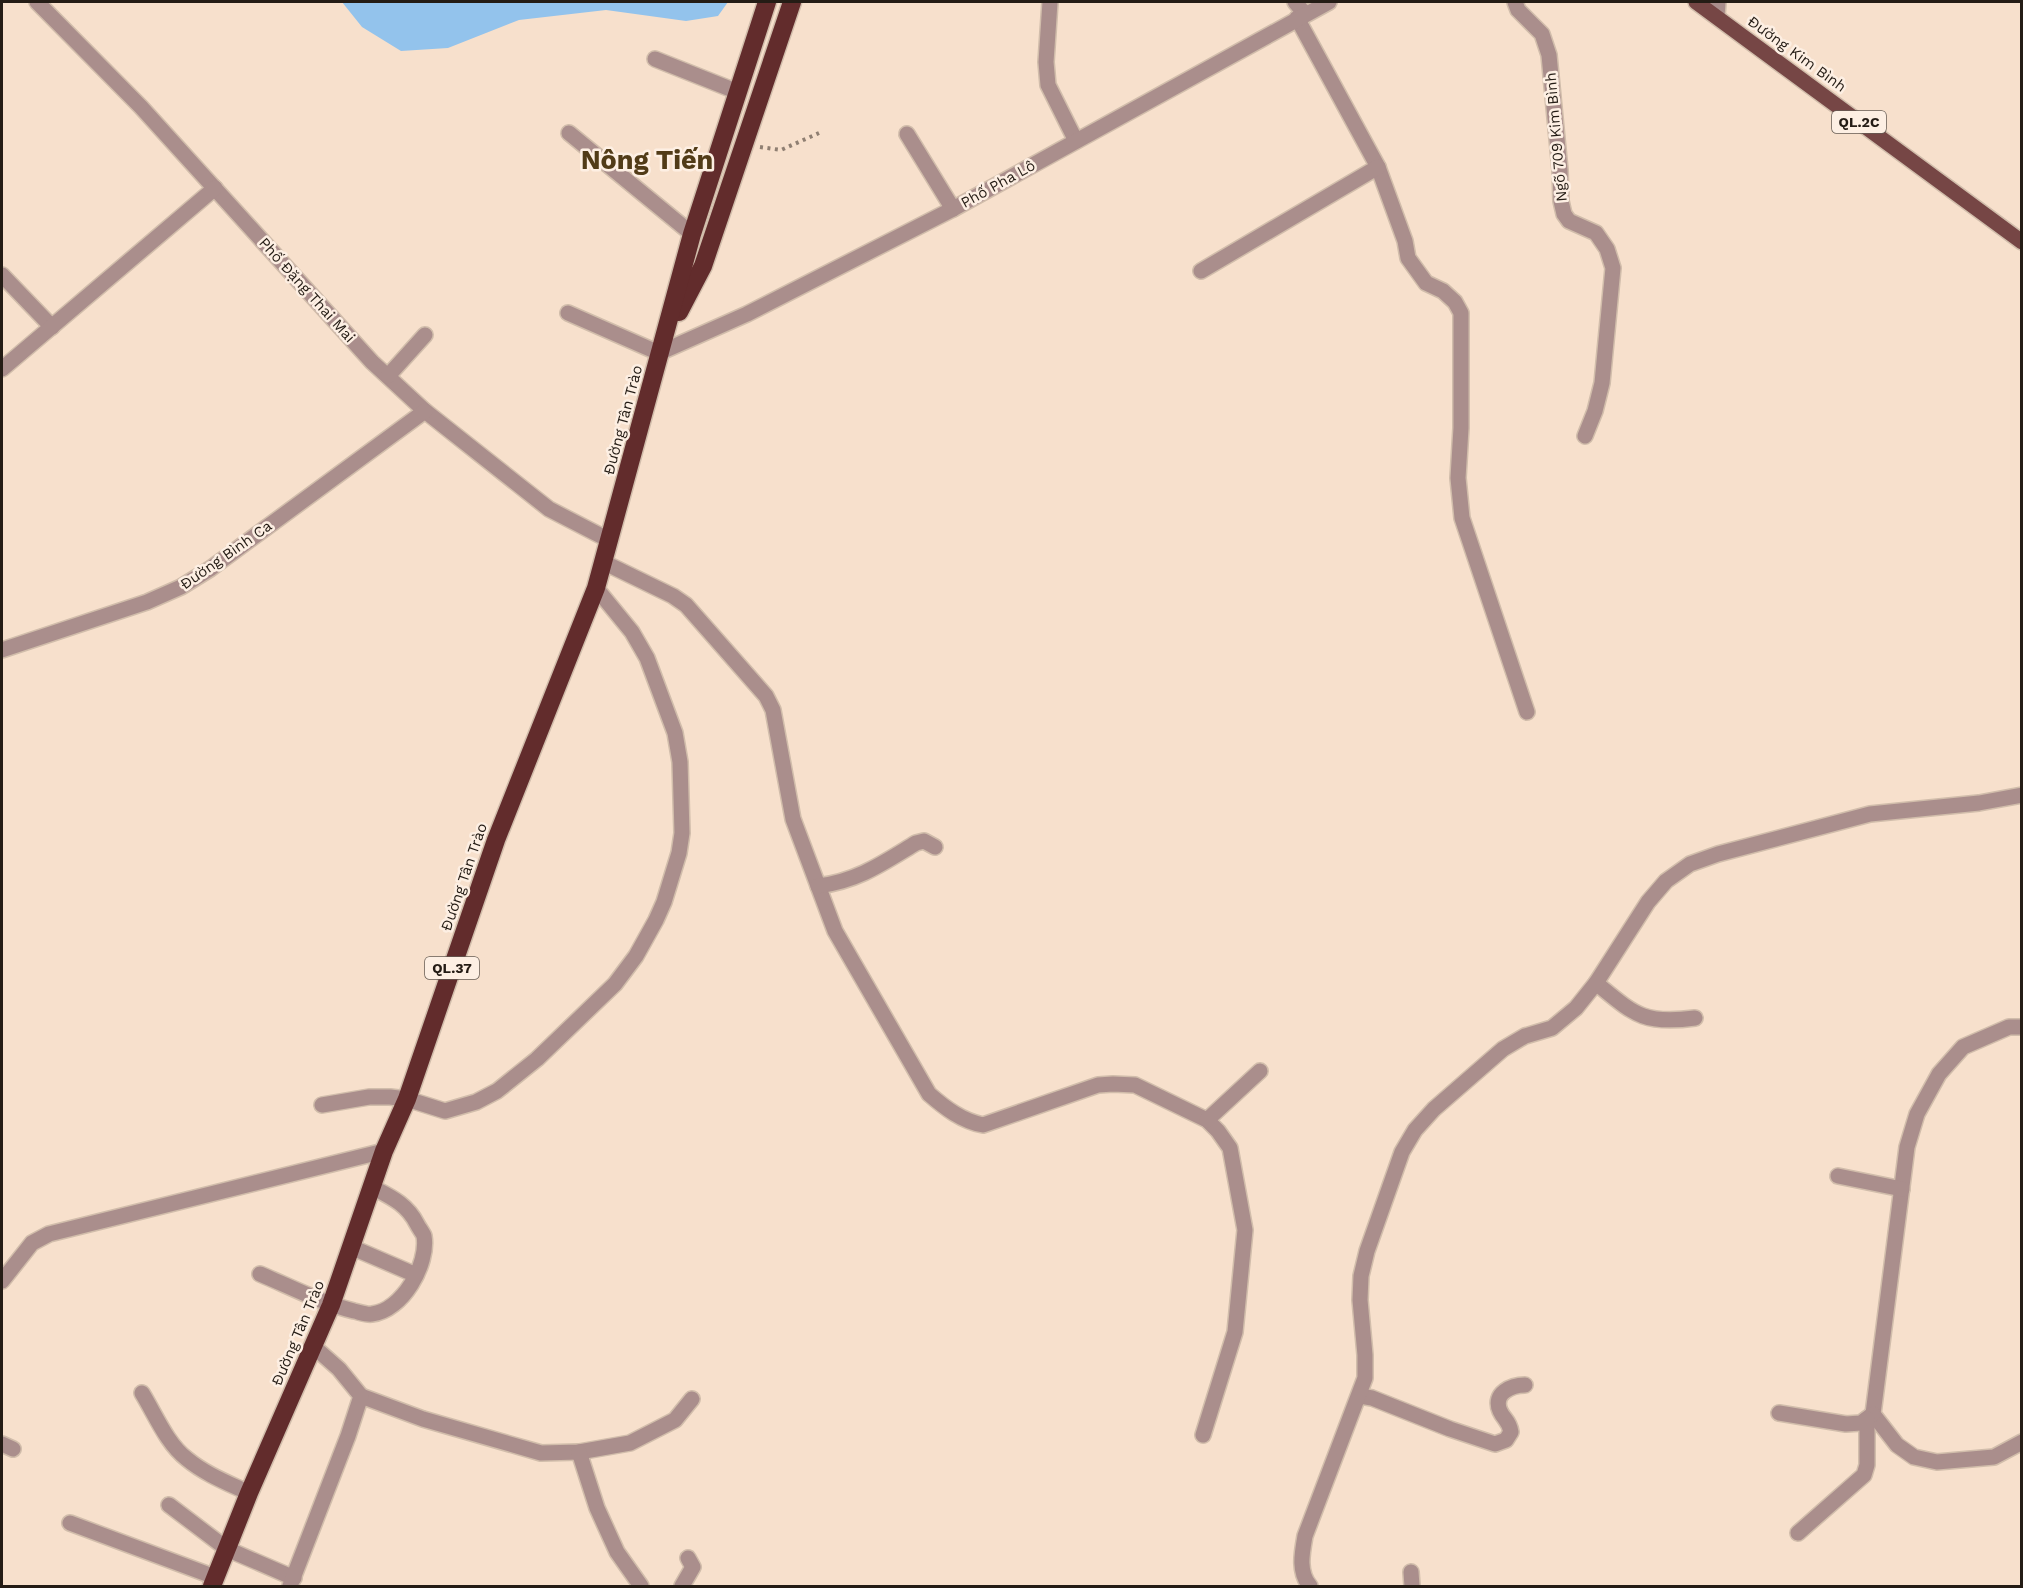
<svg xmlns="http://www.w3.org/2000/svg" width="2023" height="1588" viewBox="0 0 2023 1588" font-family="'Work Sans',sans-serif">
	<rect width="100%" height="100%" fill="#f7e0cc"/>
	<!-- water -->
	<path fill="#93c3ec" d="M342,2h386l-10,14 -32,5 -80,-11 -87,10 -71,28 -47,3 -39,-24z"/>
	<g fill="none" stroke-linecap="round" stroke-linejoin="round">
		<defs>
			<g id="minor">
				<path d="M37,2l104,105 231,255 53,49 124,98 60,31"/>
				<path d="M1050,2l-4,60 2,23 28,56"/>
				<path d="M1295,2l10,12"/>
				<path d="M1515,2l3,8 24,24 7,21 11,115 1,31 3,13 5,7 27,12 11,16 6,19 -11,115 -7,28 -10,25"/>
				<path d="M1717,17l1,-15"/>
				<path d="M1297,18l81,149 27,74 3,17 18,25 17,8 12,11 6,11v115l-3,50 4,40 65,194"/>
				<path d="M655,59l83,33"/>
				<path d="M569,133l123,101"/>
				<path d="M907,134l46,75"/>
				<path d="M1201,271l177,-104"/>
				<path d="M2,275l50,52"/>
				<path d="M568,313l91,40 88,-39 206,-105 376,-207"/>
				<path d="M2,369l213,-181"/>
				<path d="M388,376l37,-41"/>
				<path d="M603,562l70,34 13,9 80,91 7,14 20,109 42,112 94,163c16,14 33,27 54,31l115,-40 15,-1 22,1 72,35 11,11 12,17 15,82 -10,102 -32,103"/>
				<path d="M2,650l145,-48 34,-15 29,-18 215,-158"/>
				<path d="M818,886c40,-5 65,-23 98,-43l8,-2 11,6"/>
				<path d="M1596,983c38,31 47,42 99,35"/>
				<path d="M2022,1027h-13l-46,20 -24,27 -22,40 -10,33 -34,267 24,31 17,12 23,5 57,-5 28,-15"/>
				<path d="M322,1105l47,-8h21l17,2 38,12 31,-9 21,-11 40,-32 78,-75 21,-28 20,-36 8,-18 15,-49 3,-20 -2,-71 -5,-29 -28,-75 -15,-26 -36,-44"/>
				<path d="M1207,1120l53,-49"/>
				<path d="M1838,1176l64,13"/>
				<path d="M351,1247l65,28"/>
				<path d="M260,1274c31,13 61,29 94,37 5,1 13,4 18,3 30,-3 57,-50 52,-78 -1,-3 -5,-8 -7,-12 -10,-20 -26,-27 -45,-37"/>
				<path d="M2,1281l30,-38 17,-9 335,-83"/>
				<path d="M142,1393c13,21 25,51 45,66 18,15 41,24 62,34"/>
				<path d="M361,1396l62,23 118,34 38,-1 51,-9 45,-23 17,-21"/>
				<path d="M1360,1396l12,2 78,31 45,15 11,-4 5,-8c-2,-12 -7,-12 -11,-21 -8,-18 12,-26 25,-26"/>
				<path d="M1779,1413l67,11 15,-1 12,-9"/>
				<path d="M2,1444l11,5"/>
				<path d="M579,1452l18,56 20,44 24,34"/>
				<path d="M169,1505l58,44 67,29"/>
				<path d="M70,1523l145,54"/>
				<path d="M1798,1533l66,-58 3,-10v-46"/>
				<path d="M1411,1572l1,14"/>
				<path d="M290,1586l58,-150 13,-40 -22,-27 -26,-23"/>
				<path d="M682,1586l11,-19 -5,-9"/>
				<path d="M1310,1586c-12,-14 -8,-33 -5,-50l60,-158v-23l-5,-55 1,-24 6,-25 35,-99 13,-22 19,-21 69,-60 22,-13 27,-8 24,-20 20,-25 52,-81 18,-21 24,-17 28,-10 152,-40 109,-11 43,-8"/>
			</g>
			<path id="major" d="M1696,2l326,240"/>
			<g id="highway">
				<path d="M679,312l24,-46 89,-264"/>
				<path d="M212,1586l37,-93 82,-188 53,-154 23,-52 89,-259 100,-252 96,-354 75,-232"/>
			</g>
		</defs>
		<!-- minor casing -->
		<use href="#minor" stroke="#d1bdab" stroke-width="18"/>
		<!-- major casing -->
		<use href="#major" stroke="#d1bdab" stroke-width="18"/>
		<!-- highway casing -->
		<use href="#highway" stroke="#d1bdab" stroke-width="21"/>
		<!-- path -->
		<path stroke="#8f7f72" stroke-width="4" stroke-dasharray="3 4.5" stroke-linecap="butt" d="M760,147l21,3 38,-17"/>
		<!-- minor -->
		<use href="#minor" stroke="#aa8e8c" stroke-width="15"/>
		<!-- major -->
		<use href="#major" stroke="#764645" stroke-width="15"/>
		<!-- highway -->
		<use href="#highway" stroke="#622c2c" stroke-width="18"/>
	</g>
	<g text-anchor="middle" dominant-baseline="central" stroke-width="5" stroke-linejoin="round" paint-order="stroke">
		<!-- shield labels -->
		<g fill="#fdefe3" stroke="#655b53" stroke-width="1.5">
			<rect x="1832" y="111" width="54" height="22" rx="4.5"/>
			<rect x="425" y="957" width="54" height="22" rx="4.5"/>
		</g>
		<g font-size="14" font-weight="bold" fill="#241c15">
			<text x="1859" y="122">QL.2C</text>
			<text x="452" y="968">QL.37</text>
		</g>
		<!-- street labels -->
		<g font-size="15" fill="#241c15" stroke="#fdefe3">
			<text transform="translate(1797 54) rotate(36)">Đường Kim Bình</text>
			<text transform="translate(1556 137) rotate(-95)">Ngõ 709 Kim Bình</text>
			<text transform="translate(998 184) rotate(-29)">Phố Pha Lô</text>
			<text transform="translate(307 290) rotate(48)">Phố Đặng Thai Mai</text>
			<text transform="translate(623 420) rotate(-75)">Đường Tân Trào</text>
			<text transform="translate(226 555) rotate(-35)">Đường Bình Ca</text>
			<text transform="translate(464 877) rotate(-71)">Đường Tân Trào</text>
			<text transform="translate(298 1333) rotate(-67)">Đường Tân Trào</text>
		</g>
		<!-- town labels -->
		<g font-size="27" font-weight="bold" fill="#513b17" stroke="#fdefe3">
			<text x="647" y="160">Nông Tiến</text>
		</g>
	</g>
	<!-- border -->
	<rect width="2023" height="1588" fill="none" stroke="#241c15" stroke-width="6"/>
</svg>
